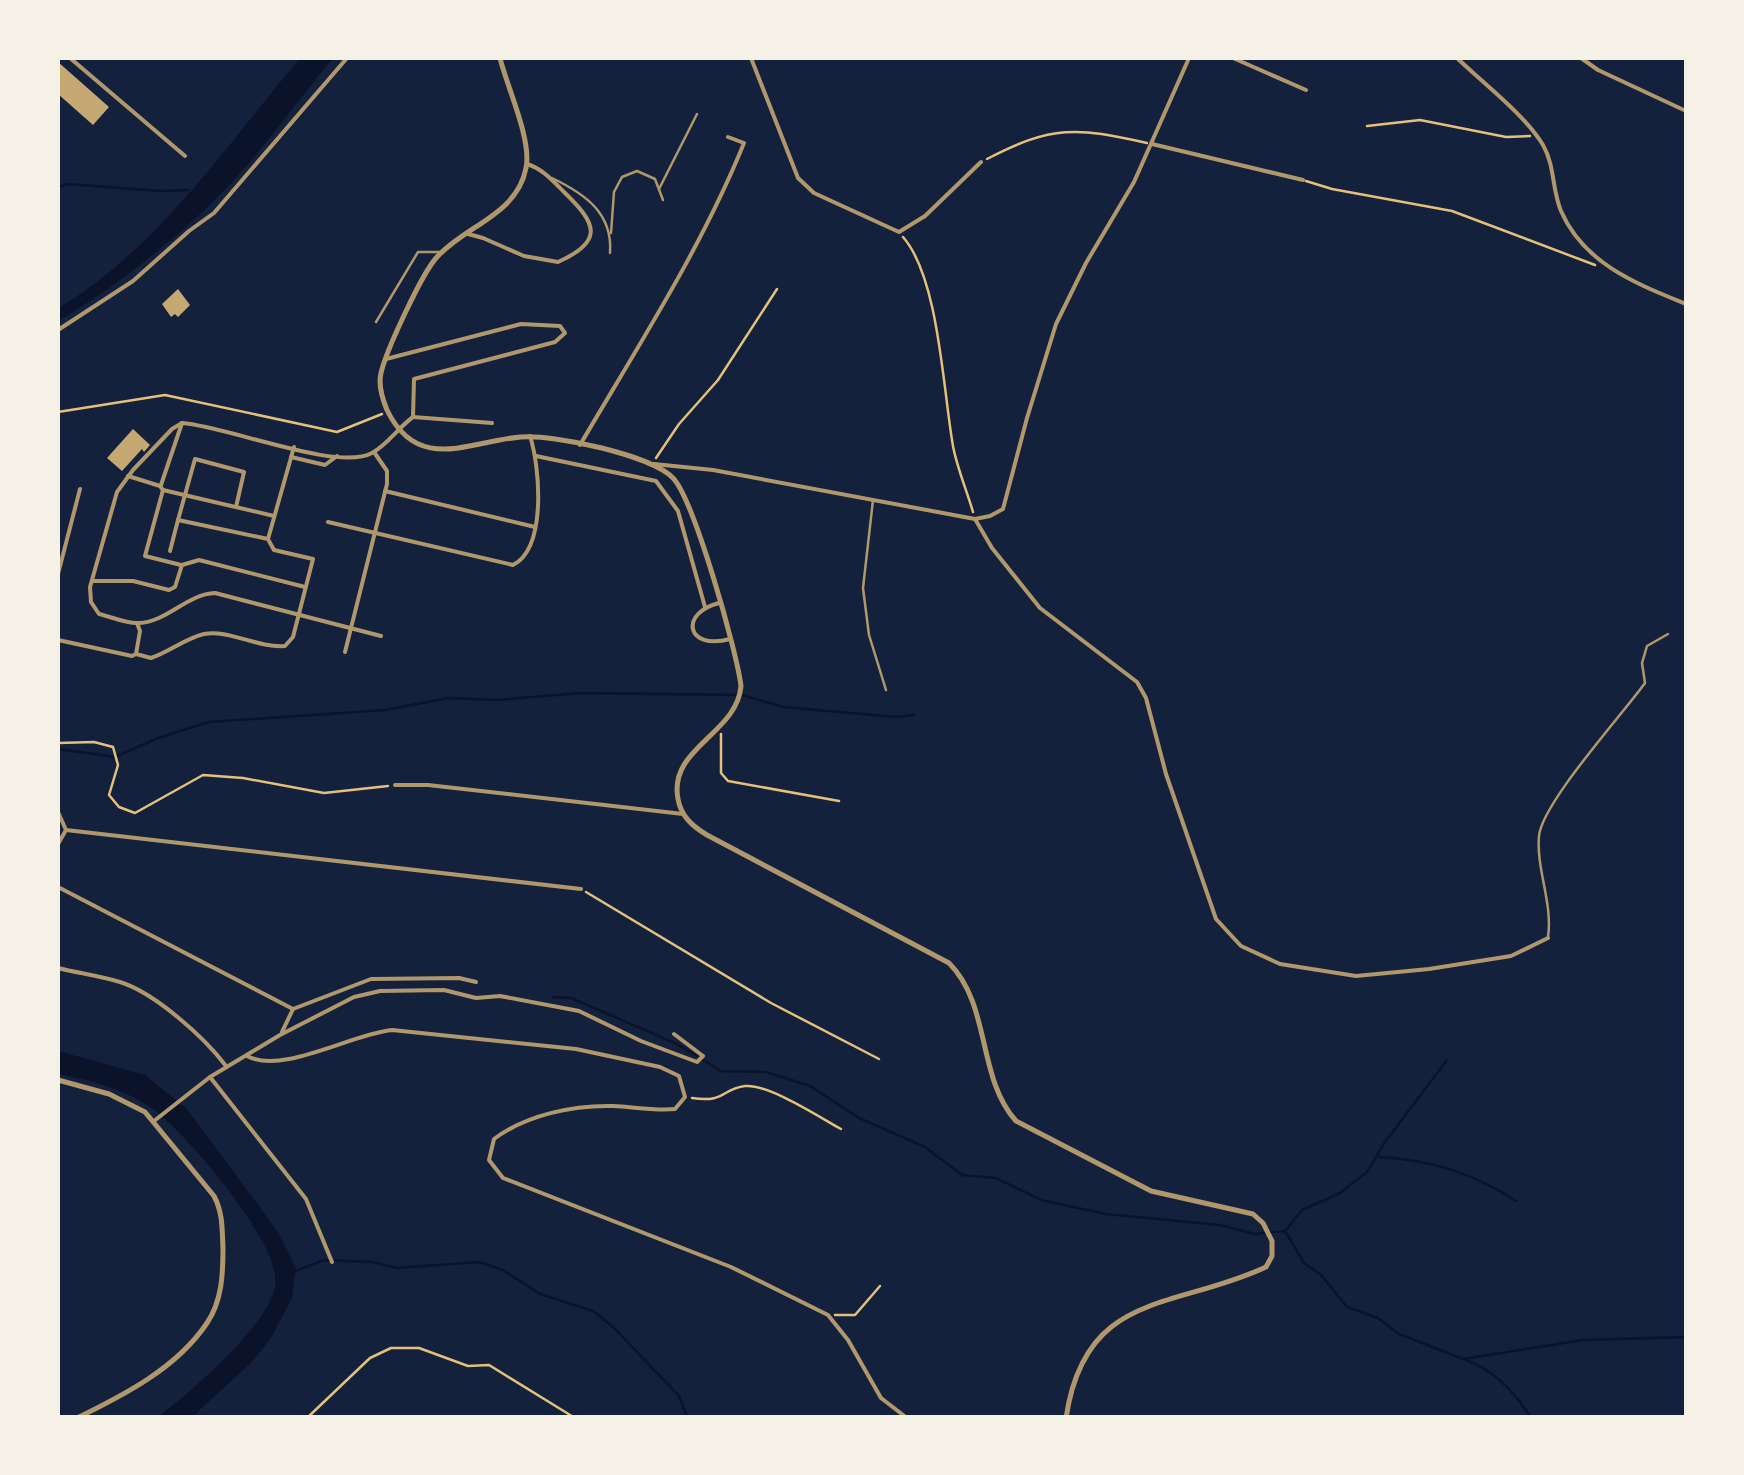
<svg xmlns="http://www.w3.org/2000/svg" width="1744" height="1475" viewBox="0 0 1744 1475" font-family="Literata,serif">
	<rect width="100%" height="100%" fill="#14213d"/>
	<!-- water -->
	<g fill="#0b132b">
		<path d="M300,58h33c-43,52 -84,112 -135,158 -43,39 -90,76 -140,105v-13c97,-56 170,-165 242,-250z"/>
		<path d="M58,1051l87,24 42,34 91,123 18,36 -4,30 -21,40 -20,25 -59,54h-34c32,-25 109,-90 117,-130 8,-42 -85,-148 -118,-175 -26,-21 -67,-32 -99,-38z"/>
	</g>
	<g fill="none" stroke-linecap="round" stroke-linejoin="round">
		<!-- stream -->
		<g stroke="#0b132b" stroke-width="2.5">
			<path d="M58,187l10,-3 92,7 28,-1"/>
			<path d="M58,749l57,8 43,-19 51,-16 176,-12 64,-12 48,2 84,-7 161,2 41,12 113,10 18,-2"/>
			<path d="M553,997l18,1 106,46 44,27 45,1 44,14 49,32 66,29 37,28 34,3 45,22 65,14 114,11 35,9 30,-3 19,32 17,12 26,32 31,11 21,16 64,25 120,-19 103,-3"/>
			<path d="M1377,1157c51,2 97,16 139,44"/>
			<path d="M1287,1229l15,-19 38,-17 27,-21 18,-30 62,-82"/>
			<path d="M293,1272l31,-12 48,2 25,6 82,-6 24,8 37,24 53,17 21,17 65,68 9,22"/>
			<path d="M1466,1360c29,11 49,32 65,58"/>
		</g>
	</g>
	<!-- building -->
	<g fill="#c6a872">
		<path d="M58,62l51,45 -16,18 -35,-31z"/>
		<path d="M178,289l12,16 -12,12 -3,-3 -4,3 -9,-13z"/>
		<path d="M133,429l17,16 -6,7 -2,-3 -20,22 -15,-13z"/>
	</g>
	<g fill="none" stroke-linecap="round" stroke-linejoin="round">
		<!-- path -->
		<g stroke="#e5c07b" stroke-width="2.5">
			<path d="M1367,126l53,-6 86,17 24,-1"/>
			<path d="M987,159c65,-34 90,-32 160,-16"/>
			<path d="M1306,181l26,8 120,22 143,54"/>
			<path d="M903,237c36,41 40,153 50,209 4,22 14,45 20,66"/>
			<path d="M58,412l107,-17 172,37 45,-18"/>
			<path d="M656,458l23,-34 39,-44 59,-91"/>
			<path d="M721,734v39l7,8 111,20"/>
			<path d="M58,743l36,-1 19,5 5,18 -9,30 10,12 16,6 68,-38 40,3 81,15 64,-7"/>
			<path d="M586,892l185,111 108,56"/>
			<path d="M692,1098c34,5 29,-9 53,-12 24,-2 74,31 96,43"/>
			<path d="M835,1315h20l25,-29"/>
			<path d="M307,1418l63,-60 21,-10h28l49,18 21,-1 86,53"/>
		</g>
		<!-- service -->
		<g stroke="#b1986c" stroke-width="2.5">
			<path d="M552,178c33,16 61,35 58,75"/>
			<path d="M659,189l38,-75"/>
			<path d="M611,233l3,-41 8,-15 15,-6 18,8 8,21"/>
			<path d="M376,322l42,-70h22"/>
			<path d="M873,500l-10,88 6,47 17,55"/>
			<path d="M1548,937c5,-34 -12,-68 -9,-101 3,-33 83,-121 106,-153l-3,-20 5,-17 21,-12"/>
		</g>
		<!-- minor -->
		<g stroke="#b1986c" stroke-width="4">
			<path d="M70,58l115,98"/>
			<path d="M751,58l47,120 16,15 85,39 26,-16 56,-54"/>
			<path d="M1233,58l73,32"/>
			<path d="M1457,58c26,25 68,57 86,87 12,21 9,45 18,66 23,53 76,73 125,93"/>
			<path d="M1581,58l17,12 88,41"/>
			<path d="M1152,144l151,36"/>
			<path d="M468,234l15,4 41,18 34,6c47,-21 38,-39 7,-69 -12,-12 -22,-24 -38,-29"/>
			<path d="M58,330l75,-49 56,-50 25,-18 133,-155"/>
			<path d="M413,417l79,6"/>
			<path d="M580,445c58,-99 121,-196 164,-302l-16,-6"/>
			<path d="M536,456l120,25 22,30 27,96"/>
			<path d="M291,457l34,8 12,-9"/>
			<path d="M654,464l59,6 262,49 15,-3 13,-7 24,-91 29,-94 30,-61 48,-81 55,-124"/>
			<path d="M128,476l32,10 3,4 111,26"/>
			<path d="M161,485l21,-62"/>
			<path d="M163,490l-18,66 36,9"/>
			<path d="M385,491l150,36"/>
			<path d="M236,507l8,-35 -49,-13 -17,61 90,19 26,-92"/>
			<path d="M975,519l17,29 48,60 97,74 9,16 20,76 50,145 25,27 39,18 76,12 73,-7 82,-13 37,-18"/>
			<path d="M328,522l185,43c34,-17 27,-98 17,-129"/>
			<path d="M170,551l8,-31"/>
			<path d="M58,574l22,-85"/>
			<path d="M92,581h41l36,9 6,-3 7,-22 17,-5 106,27"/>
			<path d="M719,603c-40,10 -33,48 11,36"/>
			<path d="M381,636l-166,-43c-28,1 -48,29 -76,30 -12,1 -27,-6 -40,-9l-8,-12 -1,-15 27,-95 16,-22 39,-41 10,-6c45,3 155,49 190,30 15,-8 27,-26 41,-36l1,-38 141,-37 10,-9 -5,-7 -39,-2 -135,35"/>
			<path d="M58,640l74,16 4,-2 4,-23 -3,-8"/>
			<path d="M345,652l42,-168v-13l-13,-19"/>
			<path d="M136,654l15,4c18,-6 35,-20 53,-24 24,-5 53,14 81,12l8,-9 20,-78 -39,-9 -5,-9"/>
			<path d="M395,785h33l255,29"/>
			<path d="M58,812l8,18 515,59"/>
			<path d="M58,844l8,-14"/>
			<path d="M58,887l235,122 -11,23"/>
			<path d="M58,968c20,5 42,8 62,14 35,11 84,55 106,84"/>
			<path d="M293,1009l78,-30 88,-1 17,4"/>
			<path d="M247,1056c35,19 104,-22 145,-26l184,19 84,18 19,9 6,21 -10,12c-20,2 -41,-2 -62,-3 -40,-1 -87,9 -119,33l-5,21 14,18 228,89 97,48 20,25 33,58 26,20"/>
			<path d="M210,1077l96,122 26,63"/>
			<path d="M154,1121l56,-44 70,-42 74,-38 26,-6 64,-1 32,8 24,-2 79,15 62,30 56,21 6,-6 -29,-22"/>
		</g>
		<!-- tertiary -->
		<g stroke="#b1986c" stroke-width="5">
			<path d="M500,58c7,29 32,82 26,110 -9,47 -60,57 -89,89 -15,16 -51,94 -56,116 -3,12 1,25 6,37 31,64 83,31 134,27 32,-3 130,18 152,41 21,22 64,174 68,208 -4,48 -73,62 -63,113 3,17 14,27 29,36l242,128c42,42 28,115 67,158l135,70 102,23 10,9 9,18v15l-6,11c-92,43 -181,23 -200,151"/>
			<path d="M58,1080l51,14 36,18 69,84c9,17 8,33 9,52 0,26 -1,53 -16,75 -30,45 -83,72 -130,95"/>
		</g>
	</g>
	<!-- border -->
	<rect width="1744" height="1475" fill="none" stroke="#f6f1e7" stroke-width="120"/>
</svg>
